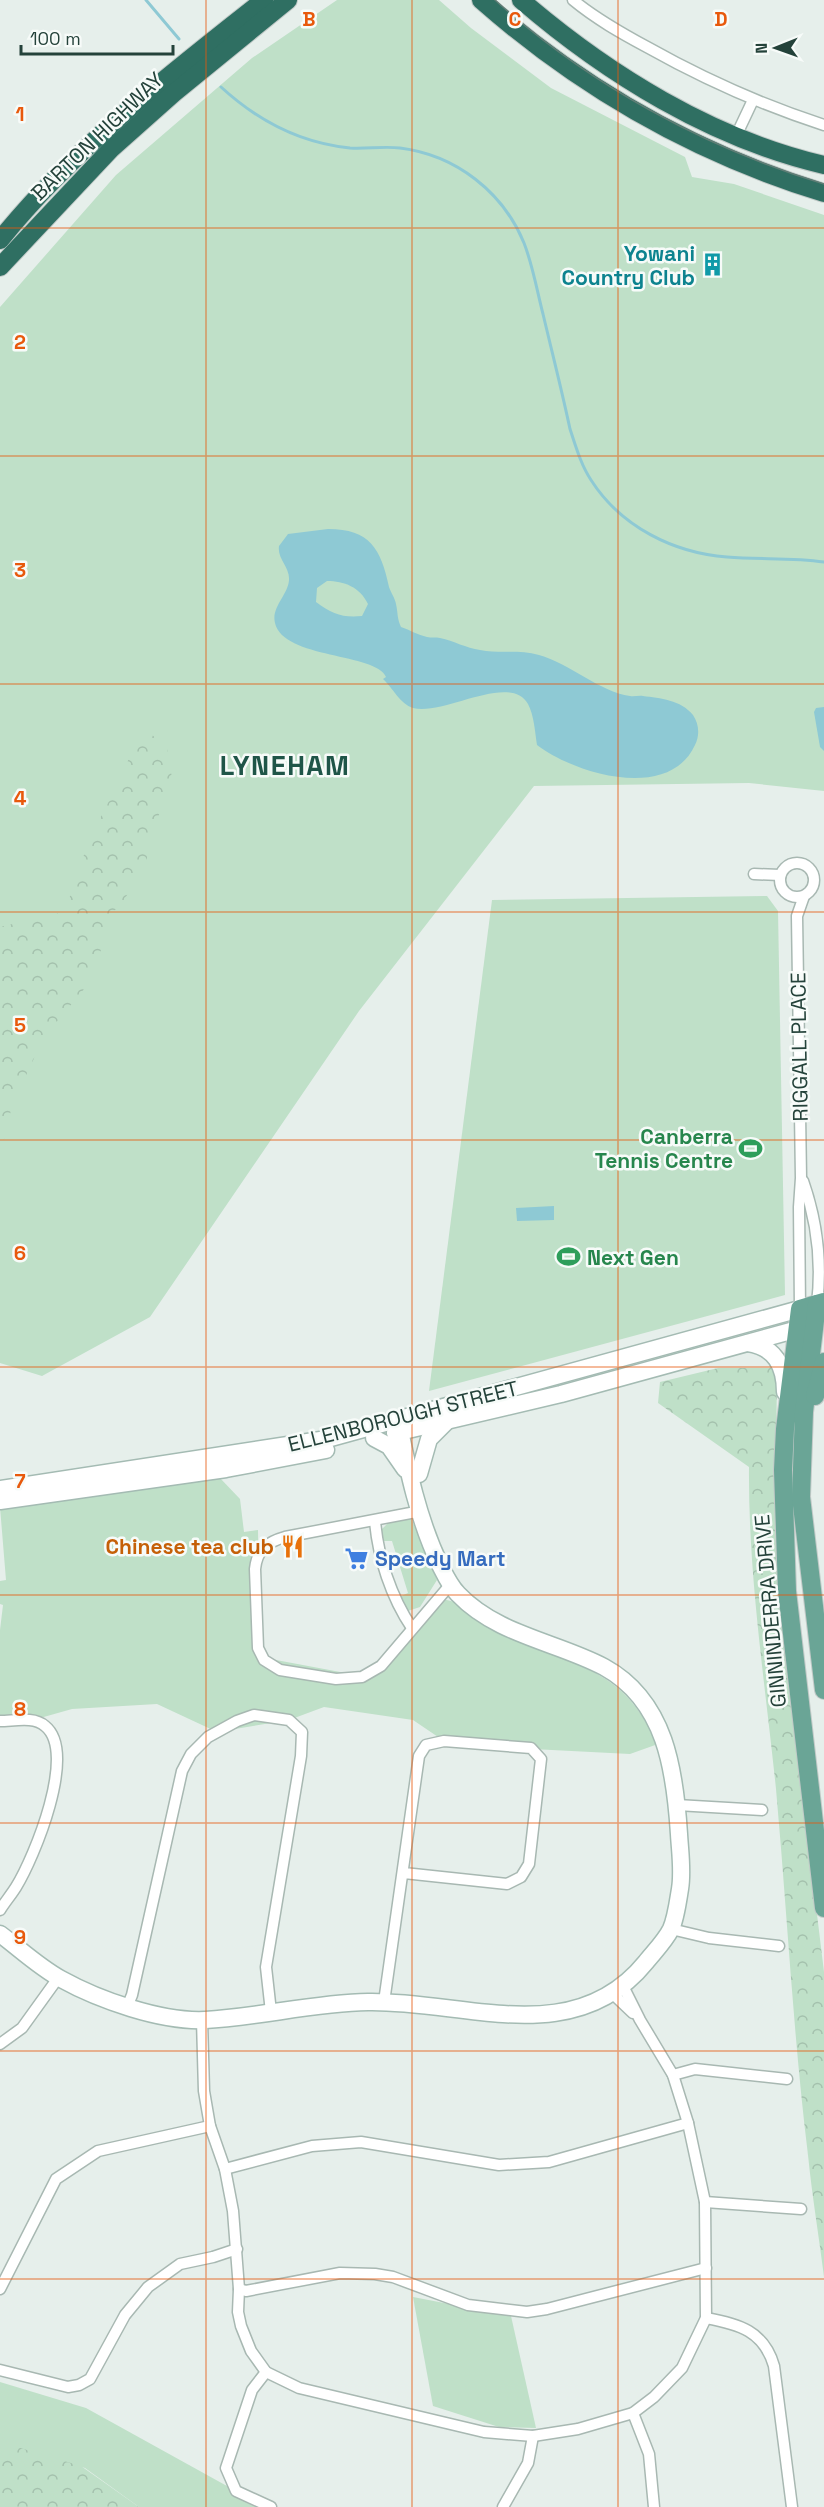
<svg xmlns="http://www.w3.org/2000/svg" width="824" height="2507" viewBox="0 0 824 2507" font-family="'Space Grotesk',sans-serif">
	<defs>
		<pattern id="forest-crowns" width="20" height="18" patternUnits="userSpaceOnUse" patternTransform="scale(1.5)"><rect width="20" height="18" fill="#bfe0c8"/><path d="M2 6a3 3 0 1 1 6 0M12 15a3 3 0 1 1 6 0" fill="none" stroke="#a4c1ad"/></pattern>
	</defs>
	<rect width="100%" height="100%" fill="#e6efeb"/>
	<!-- green -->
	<g fill="#bfe0c8">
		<path d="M337,0h102l32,28 80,60 134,69 7,20 42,7 90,31v576l-75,-8 -215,3 -175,225 -209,306 -108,59 -42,-13v-1056l116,-132 136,-117z"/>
		<path d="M767,896l11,15 7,384 -356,96 63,-491z"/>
		<path d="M220,1478l20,21 4,33 14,-2 2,127 107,20 73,-78c23,1 32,19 50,30 10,6 23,10 34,14 67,29 99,29 134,101l-28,10 -136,-7 -50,-6 -31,-21 -89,-13 -35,13 -72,12 -60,-28 -85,5 -39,11 -33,1v-91l3,-25 -3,-1v-23l6,-1 -6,-73z"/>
		<path d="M411,1518l26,62 -17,27 -12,4 -6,-8 -1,-7 7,-3 -16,-52h-9l-2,-11 7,-7z"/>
		<path d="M413,2297l98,19 25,112 -37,-1 -66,-21z"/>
		<path d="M0,2382l86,26 150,83 36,16h-133l-54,-39 -85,-25z"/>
	</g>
	<!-- forest -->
	<g fill="url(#forest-crowns)">
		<path d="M151,734l16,14 5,30 -16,45 -11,42 -24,40 -17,14 2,19 -21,50 -41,49 -32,68 -7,33 -5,4v-215l33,-8 19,-1 15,-13 22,-65 36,-71 12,-34z"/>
		<path d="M718,1368h55l4,10 -2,143 4,80 45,371v305c-5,-41 -12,-81 -16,-122 -15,-122 -21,-245 -32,-366 -11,-107 -28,-214 -27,-322l-91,-64 2,-21z"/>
		<path d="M0,2442l81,24 58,41h-139z"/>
	</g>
	<!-- water -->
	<g fill="#8ec9d4" fill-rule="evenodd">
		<path d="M328,529c42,0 53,20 61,58 2,6 6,11 7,17 2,9 1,15 5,23 9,3 17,8 26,10 4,1 9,0 13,1 14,3 26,10 40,12 20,4 39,-1 59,5 30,8 61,37 91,41 4,1 9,-1 13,0 17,2 38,4 50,19 6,9 7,20 2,30 -26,57 -120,29 -158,0 -2,-13 -3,-30 -9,-41 -19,-32 -84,12 -115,4 -13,-4 -20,-20 -30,-29l3,-2c-9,-24 -103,-18 -111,-54 -4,-16 13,-28 14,-43 1,-13 -12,-21 -10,-34l9,-12zM327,581c17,0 33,6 41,23l-6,12c-19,2 -30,-2 -46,-14l1,-14z"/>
		<path d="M824,707v44l-4,-4 -6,-35 2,-4z"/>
		<path d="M554,1206v14l-37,1 -1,-13z"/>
	</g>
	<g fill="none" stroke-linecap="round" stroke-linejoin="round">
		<!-- stream -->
		<g stroke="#8ec9d4" stroke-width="3">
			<path d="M146,0l33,39"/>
			<path d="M221,87c37,34 78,56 129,61 17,1 34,-2 50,0 56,7 103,44 124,95 9,23 13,48 19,71 9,38 19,77 27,115 6,18 11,36 21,51 30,47 83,73 136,77 33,3 64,0 97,5"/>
		</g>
		<defs>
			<g id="street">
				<path d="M573,0c23,19 48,33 74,47 57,32 115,58 177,78"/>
				<path d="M736,136l17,-36"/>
				<circle cx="797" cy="880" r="17"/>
				<path d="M754,874l26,1"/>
				<path d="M803,1181c14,40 19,81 14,123"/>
				<path d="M800,1309l-1,-102 2,-29 -4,-262 7,-20"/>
				<path d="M421,1511l-136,26c-18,5 -28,13 -30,32l3,79 6,12 16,10 56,9 26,-2 19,-11 69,-81"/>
				<path d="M375,1521c3,36 16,76 37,107"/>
				<path d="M0,1721c14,0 34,-5 45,5 33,26 -11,132 -29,161 -5,8 -11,15 -16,23"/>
				<path d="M677,1805l85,5"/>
				<path d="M671,1929l38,9 70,8"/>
				<path d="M613,1994l20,19"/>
				<path d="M384,2002l35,-246 7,-11 18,-4 87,7 10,11 -12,105 -8,13 -14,7 -103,-11"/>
				<path d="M127,2007l5,-12 50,-224 9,-17 17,-17 29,-16 17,-6 35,5 13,12 -1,24 -35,211 5,45"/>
				<path d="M202,2020l2,71 6,35 15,43 8,42 6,78 -1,23 3,14 10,25 15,21 33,16 185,44 49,4 45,-7 55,-16 21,-16 28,-29 24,-50 -1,-116 -17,-79 -15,-48 -33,-55 -17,-34"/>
				<path d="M0,2044l22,-16 36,-50"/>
				<path d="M673,2075l22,-6 92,10"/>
				<path d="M225,2169l87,-23 49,-4 138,23 50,-3 139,-39"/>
				<path d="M705,2202l96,7"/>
				<path d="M0,2289l56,-110 42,-28 112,-25"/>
				<path d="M239,2289l7,2 94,-18 35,1 18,3 75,28 59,7 20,-3 159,-41"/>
				<path d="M706,2318c33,6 58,13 68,48l18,141"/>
				<path d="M0,2370l68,17 11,-2 11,-6 35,-64 23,-28 32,-23 33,-7 24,-8"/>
				<path d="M266,2372l-14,18 -26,78 10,23 35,16"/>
				<path d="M633,2413l16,41 5,53"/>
				<path d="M503,2507l25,-44 5,-27"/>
			</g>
			<g id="secondary">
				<path d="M748,1343c27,4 37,23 37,49"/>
				<path d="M395,1433l166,-39 237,-65"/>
				<path d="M374,1438l15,8 16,23"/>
				<path d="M419,1474l10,-35 17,-17"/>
				<path d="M0,1489l327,-50 473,-130"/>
				<path d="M0,1501l226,-32 100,-19"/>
				<path d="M0,1934c20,15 39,33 61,45 38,21 100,43 144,41 55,-3 108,-17 163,-18 96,-2 206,49 278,-40 8,-10 19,-21 25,-33 5,-11 7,-28 9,-40 3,-18 0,-37 -1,-55 -4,-63 -13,-133 -75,-167 -47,-25 -107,-32 -146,-73 -8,-8 -13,-19 -18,-29 -22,-46 -32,-95 -42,-144"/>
			</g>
			<g id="primary">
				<path d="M824,1302l-24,7 -15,120 -2,41 4,121 37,317"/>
				<path d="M817,1304l-13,108 -3,85 23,193"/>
				<path d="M815,1396l9,-34"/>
			</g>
			<g id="highway">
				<path d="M481,0c100,88 216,154 343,193"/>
				<path d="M521,0c86,74 191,139 303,165"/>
				<path d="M0,240c75,-93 170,-166 264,-240"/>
				<path d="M0,267l111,-118 63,-56 114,-93"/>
			</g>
		</defs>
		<!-- street casing -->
		<use href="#street" stroke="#a8b8b2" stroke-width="13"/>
		<!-- secondary casing -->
		<use href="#secondary" stroke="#a4bbb3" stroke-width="19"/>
		<!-- primary casing -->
		<use href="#primary" stroke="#c2cac8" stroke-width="20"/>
		<!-- highway casing -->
		<use href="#highway" stroke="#c2cac8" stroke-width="20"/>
		<!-- street -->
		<use href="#street" stroke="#fff" stroke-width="10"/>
		<!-- secondary -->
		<use href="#secondary" stroke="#fff" stroke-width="16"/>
		<!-- primary -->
		<use href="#primary" stroke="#6aa596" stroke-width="18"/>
		<!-- highway -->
		<use href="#highway" stroke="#2f6f62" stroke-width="18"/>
		<!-- tram -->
		<path stroke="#5f7d75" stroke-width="1.5" d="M495,0c95,85 208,147 329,184"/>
	</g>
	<!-- grid -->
	<path fill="none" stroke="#e8590c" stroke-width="1.5" stroke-opacity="0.55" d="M206,0v2507M412,0v2507M618,0v2507M0,228h824M0,456h824M0,684h824M0,912h824M0,1140h824M0,1367h824M0,1595h824M0,1823h824M0,2051h824M0,2279h824"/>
	<!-- icons -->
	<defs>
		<symbol id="building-bare" viewBox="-9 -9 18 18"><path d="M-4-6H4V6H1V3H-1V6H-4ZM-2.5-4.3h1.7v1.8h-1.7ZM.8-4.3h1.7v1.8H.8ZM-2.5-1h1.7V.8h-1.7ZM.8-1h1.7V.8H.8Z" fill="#0f9aa8" stroke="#f7fbf9" stroke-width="2.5" paint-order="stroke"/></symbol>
		<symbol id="stadium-bare" viewBox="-9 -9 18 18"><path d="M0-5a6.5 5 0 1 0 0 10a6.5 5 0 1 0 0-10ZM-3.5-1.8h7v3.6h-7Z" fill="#2e9e5b" stroke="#f7fbf9" stroke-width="2.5" paint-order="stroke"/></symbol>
		<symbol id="restaurant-bare" viewBox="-9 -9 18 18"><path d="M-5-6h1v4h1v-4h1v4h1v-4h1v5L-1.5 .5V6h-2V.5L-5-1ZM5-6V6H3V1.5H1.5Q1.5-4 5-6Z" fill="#e8710a" stroke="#f7fbf9" stroke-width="2.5" paint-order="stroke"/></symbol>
		<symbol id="supermarket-bare" viewBox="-9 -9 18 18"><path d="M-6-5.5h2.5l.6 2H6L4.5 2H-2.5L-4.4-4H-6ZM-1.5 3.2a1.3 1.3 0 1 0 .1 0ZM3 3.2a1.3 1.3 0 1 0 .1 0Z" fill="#3f7fe0" stroke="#f7fbf9" stroke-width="2.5" paint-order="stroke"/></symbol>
	</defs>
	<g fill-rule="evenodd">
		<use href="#building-bare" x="696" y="248" width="33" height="33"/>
		<use href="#stadium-bare" x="734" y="1132" width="33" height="33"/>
		<use href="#stadium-bare" x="552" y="1240" width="33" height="33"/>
		<use href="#restaurant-bare" x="276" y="1530" width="33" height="33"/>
		<use href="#supermarket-bare" x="340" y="1542" width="33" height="33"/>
	</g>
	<g text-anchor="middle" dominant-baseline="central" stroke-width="5" stroke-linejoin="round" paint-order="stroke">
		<!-- street labels -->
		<g font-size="21" fill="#24423a" stroke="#f7fbf9">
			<text transform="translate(97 136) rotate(-44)">BARTON HIGHWAY</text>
			<text transform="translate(799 1047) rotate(-91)">RIGGALL PLACE</text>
			<text transform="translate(403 1416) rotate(-14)">ELLENBOROUGH STREET</text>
			<text transform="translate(770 1611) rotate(-95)">GINNINDERRA DRIVE</text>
		</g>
		<!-- culture labels -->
		<g font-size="21" font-weight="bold" fill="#0d838f" stroke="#f7fbf9" text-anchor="end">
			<text x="695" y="253">Yowani<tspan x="695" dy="24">Country Club</tspan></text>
		</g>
		<!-- leisure labels -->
		<g font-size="21" font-weight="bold" fill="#27864d" stroke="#f7fbf9" text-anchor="end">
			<text x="733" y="1136">Canberra<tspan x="733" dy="24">Tennis Centre</tspan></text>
			<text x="587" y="1257" text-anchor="start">Next Gen</text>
		</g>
		<!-- food labels -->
		<g font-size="21" font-weight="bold" fill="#c56008" stroke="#f7fbf9" text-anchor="end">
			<text x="274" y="1546">Chinese tea club</text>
		</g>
		<!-- shop labels -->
		<g font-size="21" font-weight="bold" fill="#366cbe" stroke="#f7fbf9" text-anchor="start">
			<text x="375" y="1558">Speedy Mart</text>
		</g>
		<!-- district labels -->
		<g font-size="27" font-weight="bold" letter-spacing="1.5" fill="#1f5548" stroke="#f7fbf9">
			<text x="285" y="765">LYNEHAM</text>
		</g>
	</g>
	<g font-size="20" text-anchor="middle" font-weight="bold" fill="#e8590c" stroke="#f7fbf9" stroke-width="5" stroke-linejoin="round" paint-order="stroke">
		<text x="309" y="26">B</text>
		<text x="515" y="26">C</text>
		<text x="721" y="26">D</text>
		<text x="20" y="121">1</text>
		<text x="20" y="349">2</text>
		<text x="20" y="577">3</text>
		<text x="20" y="805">4</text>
		<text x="20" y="1032">5</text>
		<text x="20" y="1260">6</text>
		<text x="20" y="1488">7</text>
		<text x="20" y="1716">8</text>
		<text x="20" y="1944">9</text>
	</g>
	<!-- north arrow -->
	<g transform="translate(776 48) rotate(269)" stroke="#f7fbf9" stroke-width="4.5" paint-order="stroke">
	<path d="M0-4.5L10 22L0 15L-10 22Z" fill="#24423a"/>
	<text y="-9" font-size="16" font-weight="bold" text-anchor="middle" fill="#24423a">N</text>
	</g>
	<!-- scale -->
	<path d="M21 45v9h152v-9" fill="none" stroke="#24423a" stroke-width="3"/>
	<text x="30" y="45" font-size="18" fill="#24423a" stroke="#f7fbf9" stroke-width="4.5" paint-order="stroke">100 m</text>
</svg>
